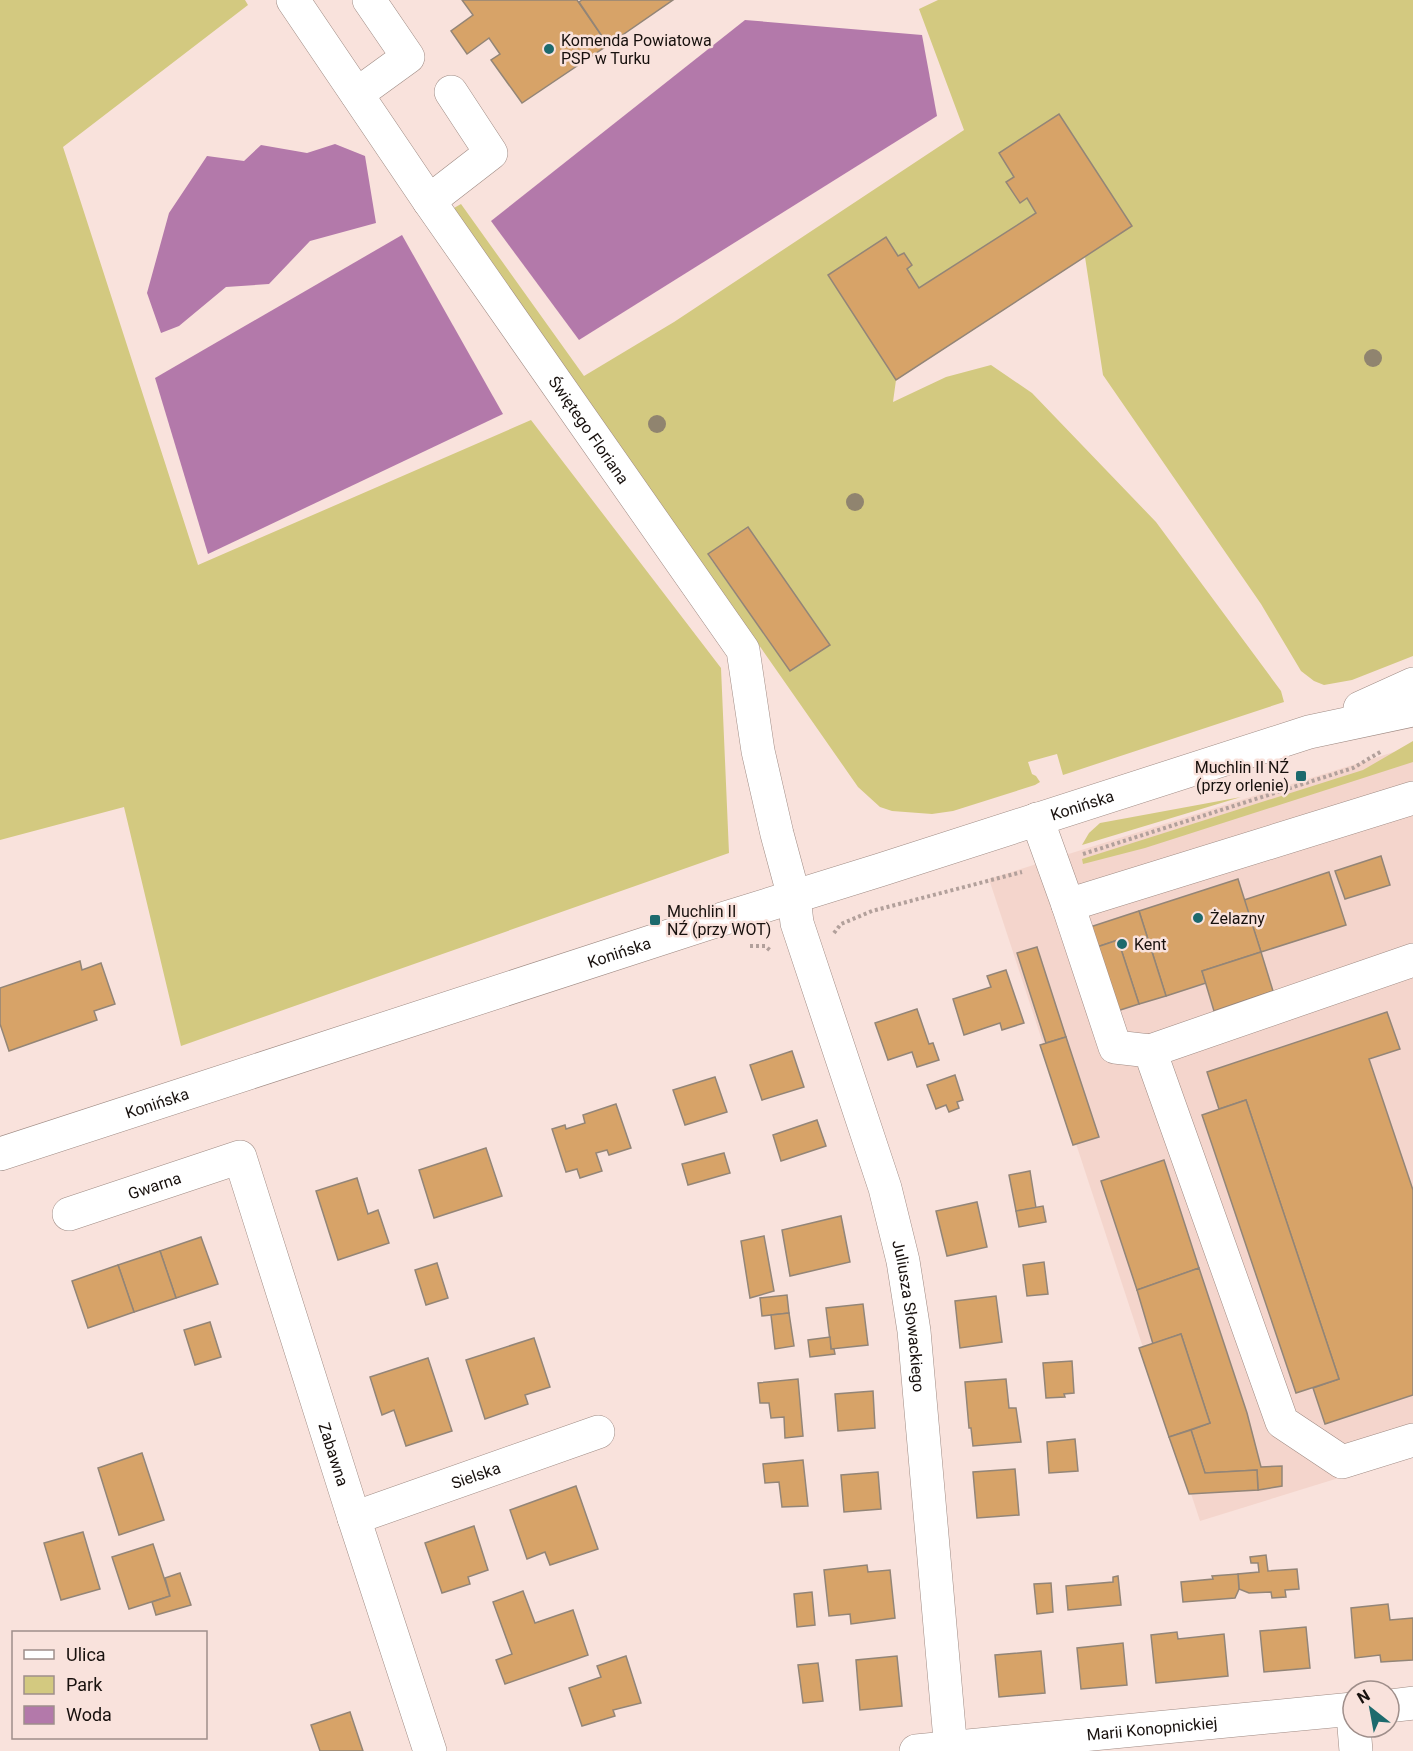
<svg xmlns="http://www.w3.org/2000/svg" width="1413" height="1751" viewBox="0 0 1413 1751" font-family="Roboto,sans-serif">
	<rect width="100%" height="100%" fill="#f9e2dc"/>
	<!-- built -->
	<path fill="#f4d5cc" d="M1413,746v709l-213,66 -211,-642z"/>
	<!-- green -->
	<g fill="#d3c980" fill-rule="evenodd">
		<path d="M0,0h245l3,5 -185,142 135,418 333,-145 190,248 8,185 -548,193 -57,-239 -124,33z"/>
		<path d="M938,0h475v656l-61,24 -28,5 -10,-4 -13,-10 -40,-67 -158,-229 -18,-118 47,-31 -73,-112 -60,39 15,24 -8,5 14,21 7,-5 9,15 -117,75 -12,-19 5,-4 -8,-12 -6,3 -12,-19 -58,38 68,105 -3,22 53,-25 45,-12 41,28 124,129 125,169 3,11 -221,73 -6,-21 -29,8 4,12 4,2 4,6 -5,3 -82,26 -21,3 -40,-3 -12,-4 -22,-20 -404,-579 7,-4 123,172 90,-54 290,-192 -45,-121zM748,527l82,118 -40,26 -82,-116z"/>
		<path d="M1413,741v21l-268,86 -62,16 -1,-5 281,-89z"/>
		<path d="M1241,797l-159,48 7,-12 11,-10z"/>
	</g>
	<!-- water -->
	<g fill="#b379aa">
		<path d="M745,20l177,15 15,81 -358,224 -88,-119z"/>
		<path d="M335,144l30,12 11,67 -66,18 -41,43 -43,3 -47,39 -18,7 -14,-40 22,-80 38,-57 37,5 17,-16 46,8z"/>
		<path d="M402,235l101,179 -295,140 -53,-176z"/>
	</g>
	<!-- building -->
	<g fill="#d7a368" stroke="#938577" stroke-width="1.5">
		<path d="M462,0h115l31,45 -86,58 -31,-43 9,-6 -11,-16 -22,16 -16,-23 22,-16z"/>
		<path d="M582,0h91l-65,45 -29,-43z"/>
		<path d="M1059,114l73,112 -236,154 -68,-105 58,-38 12,19 6,-3 8,12 -5,4 12,19 117,-75 -9,-15 -7,5 -14,-21 8,-5 -15,-24z"/>
		<path d="M748,527l82,118 -40,26 -82,-117z"/>
		<path d="M1381,856l9,29 -45,14 -10,-28z"/>
		<path d="M1329,872l17,53 -85,27 -17,-52z"/>
		<path d="M1238,879l23,73 -59,19 4,12 -40,13 -27,-85z"/>
		<path d="M1139,911l27,85 -27,8 -21,-64 -27,9 -7,-20z"/>
		<path d="M1118,940l21,64 -28,9 -20,-64z"/>
		<path d="M1037,947l29,90 -20,6 -29,-90z"/>
		<path d="M1261,952l12,39 -59,20 -12,-40z"/>
		<path d="M80,961l2,9 19,-7 14,41 -21,7 3,9 -88,31 -9,-27v-36z"/>
		<path d="M1006,970l18,53 -22,7 -2,-7 -36,12 -11,-36 38,-12 -4,-11z"/>
		<path d="M917,1009l12,35 4,-1 6,17 -22,7 -5,-15 -24,8 -13,-37z"/>
		<path d="M1387,1012l13,37 -31,10 44,131v205l-88,29 -12,-36 26,-9 -93,-279 -27,9 -12,-37z"/>
		<path d="M1066,1037l33,100 -26,8 -33,-100z"/>
		<path d="M792,1051l12,36 -42,13 -12,-35z"/>
		<path d="M955,1075l8,25 -6,2 2,6 -10,4 -3,-7 -10,4 -9,-24z"/>
		<path d="M715,1077l12,35 -42,13 -12,-35z"/>
		<path d="M1246,1100l93,279 -43,14 -94,-278z"/>
		<path d="M616,1104l15,44 -22,7 -2,-5 -11,3 6,18 -22,7 -3,-9 -11,3 -14,-43 13,-4 1,4 19,-6 -2,-8z"/>
		<path d="M817,1120l9,26 -45,15 -8,-26z"/>
		<path d="M486,1148l16,48 -68,22 -15,-48z"/>
		<path d="M724,1153l6,20 -42,12 -6,-21z"/>
		<path d="M1164,1160l35,108 -62,22 -36,-109z"/>
		<path d="M1030,1171l6,37 -20,3 -7,-36z"/>
		<path d="M357,1178l11,36 10,-4 11,33 -51,17 -22,-69z"/>
		<path d="M977,1202l10,45 -40,9 -11,-45z"/>
		<path d="M1043,1206l3,16 -27,5 -3,-16z"/>
		<path d="M841,1216l9,46 -60,14 -8,-46z"/>
		<path d="M764,1236l10,55 -24,7 -9,-57z"/>
		<path d="M201,1237l17,47 -42,14 -16,-47z"/>
		<path d="M160,1251l16,47 -42,14 -16,-47z"/>
		<path d="M1044,1262l4,32 -21,2 -4,-31z"/>
		<path d="M437,1263l11,35 -22,7 -11,-35z"/>
		<path d="M118,1265l16,47 -46,16 -16,-47z"/>
		<path d="M1199,1268l48,145 14,54 21,-1v20l-24,4 -1,-20 -52,3 -14,-43 19,-7 -29,-89 -28,10 -16,-54z"/>
		<path d="M787,1295l2,18 -27,3 -2,-18z"/>
		<path d="M996,1296l6,46 -42,6 -5,-47z"/>
		<path d="M863,1304l5,41 -37,4 -5,-41z"/>
		<path d="M789,1313l5,33 -19,3 -4,-34z"/>
		<path d="M210,1322l11,35 -26,8 -11,-35z"/>
		<path d="M1181,1334l29,89 -41,14 -30,-89z"/>
		<path d="M830,1337l1,12h3l1,5 -25,3 -2,-17z"/>
		<path d="M534,1338l16,49 -25,8 3,9 -43,15 -19,-59z"/>
		<path d="M428,1358l24,73 -46,15 -12,-36 -12,5 -12,-38z"/>
		<path d="M1072,1361l2,32 -10,1 1,3 -19,1 -3,-35z"/>
		<path d="M798,1379l5,57 -18,2 -1,-21 -13,1 -2,-15h-9l-2,-20z"/>
		<path d="M1006,1379l3,29h7l5,34 -48,4 -2,-18h-2l-4,-46z"/>
		<path d="M873,1391l2,37 -37,3 -3,-37z"/>
		<path d="M1191,1430l14,43 52,-3 1,20 -69,4 -20,-57z"/>
		<path d="M1075,1439l3,32 -29,2 -2,-31z"/>
		<path d="M142,1453l22,67 -45,15 -21,-67z"/>
		<path d="M803,1460l5,46 -26,1 -3,-25 -14,1 -2,-19z"/>
		<path d="M1015,1469l4,46 -42,3 -4,-46z"/>
		<path d="M878,1472l3,37 -37,3 -3,-37z"/>
		<path d="M576,1486l22,63 -48,16 -5,-13 -18,7 -17,-49z"/>
		<path d="M474,1526l14,44 -20,7 2,7 -28,9 -17,-50z"/>
		<path d="M83,1532l17,57 -39,11 -17,-57z"/>
		<path d="M153,1544l17,52 -41,13 -17,-52z"/>
		<path d="M1266,1555l2,16 29,-2 2,20 -14,1 1,7 -14,1 -1,-6 -22,1 -10,-4 -1,-15 21,-2 -1,-9h-7l-1,-6z"/>
		<path d="M867,1565l1,7 22,-2 5,48 -44,6 -1,-10 -21,2 -5,-46z"/>
		<path d="M180,1573l11,32 -35,10 -4,-13 18,-6 -5,-18z"/>
		<path d="M1238,1574l1,15 -4,9 -52,4 -2,-20 32,-3 -1,-3z"/>
		<path d="M1118,1576l3,29 -53,5 -2,-24 47,-4v-5z"/>
		<path d="M1051,1583l2,29 -16,2 -3,-30z"/>
		<path d="M523,1591l12,32 38,-13 15,45 -83,29 -9,-24 16,-6 -19,-52z"/>
		<path d="M812,1592l3,33 -18,2 -3,-33z"/>
		<path d="M1388,1604l2,16 23,-2v42l-32,2 -1,-7 -25,3 -4,-50z"/>
		<path d="M1306,1627l4,41 -46,4 -4,-41z"/>
		<path d="M1177,1632l1,7 46,-5 4,42 -72,7 -5,-48z"/>
		<path d="M1123,1643l4,42 -46,4 -4,-41z"/>
		<path d="M1041,1651l4,42 -46,4 -4,-42z"/>
		<path d="M626,1656l15,47 -28,7 2,6 -33,10 -13,-38 32,-11 -4,-11z"/>
		<path d="M897,1656l5,50 -42,4 -4,-50z"/>
		<path d="M818,1663l5,38 -20,2 -5,-38z"/>
		<path d="M350,1712l13,39h-43l-9,-26z"/>
	</g>
	<g fill="none" stroke-linecap="round" stroke-linejoin="round">
		<defs>
			<g id="minor">
				<path id="s1" d="M293,0l136,201 314,449 15,101 19,83 17,63 3,26 88,265 18,73 11,70 37,420"/>
				<path d="M357,94l51,-37 -39,-57"/>
				<path d="M429,201l62,-48 -40,-61"/>
				<path d="M1037,819l31,86 345,-107"/>
				<path d="M1068,905l47,142 35,4 132,371 60,40 71,-22"/>
				<path d="M1150,1051l263,-91"/>
				<path id="s2" d="M69,1214l171,-57 114,361 76,233"/>
				<path id="s3" d="M354,1518l244,-86"/>
				<path d="M1389,1706l24,-3"/>
				<path d="M1354,1727l2,24"/>
				<path id="s4" d="M916,1751l437,-42"/>
			</g>
			<g id="major">
				<path d="M1360,708l53,-24"/>
				<path id="s5" d="M0,1154l706,-230 174,-54 429,-138 104,-22"/>
			</g>
		</defs>
		<!-- minor casing -->
		<use href="#minor" stroke="#9f8b84" stroke-width="34"/>
		<!-- major casing -->
		<use href="#major" stroke="#9f8b84" stroke-width="34"/>
		<!-- path -->
		<g stroke="#b2a09b" stroke-width="4" stroke-dasharray="3 3" stroke-linecap="butt">
			<path d="M1083,854l270,-86 29,-17"/>
			<path d="M834,933l7,-9 31,-13 150,-39"/>
			<path d="M750,946h15l6,5"/>
		</g>
		<!-- minor -->
		<use href="#minor" stroke="#fff" stroke-width="33"/>
		<!-- major -->
		<use href="#major" stroke="#fff" stroke-width="33"/>
	</g>
	<!-- trees -->
	<g fill="#90846f">
		<circle cx="1373" cy="358" r="9"/>
		<circle cx="657" cy="424" r="9"/>
		<circle cx="855" cy="502" r="9"/>
	</g>
	<!-- markers -->
	<g fill="#1d6a6d" stroke="#f9e2dc" stroke-width="2">
		<circle cx="549" cy="49" r="6"/>
		<rect x="1295" y="770" width="12" height="12" rx="3"/>
		<circle cx="1198" cy="918" r="6"/>
		<rect x="649" y="914" width="12" height="12" rx="3"/>
		<circle cx="1122" cy="944" r="6"/>
	</g>
	<g text-anchor="middle" dominant-baseline="central" stroke-width="5" stroke-linejoin="round" paint-order="stroke">
		<!-- poi labels -->
		<g font-size="16" fill="#18110e" stroke="#f9e2dc" text-anchor="start">
			<text x="561" y="40">Komenda Powiatowa<tspan x="561" dy="18">PSP w Turku</tspan></text>
			<text x="1289" y="767" text-anchor="end">Muchlin II NŹ<tspan x="1289" dy="18">(przy orlenie)</tspan></text>
			<text x="667" y="911">Muchlin II<tspan x="667" dy="18">NŹ (przy WOT)</tspan></text>
			<text x="1210" y="918">Żelazny</text>
			<text x="1134" y="944">Kent</text>
		</g>
		<!-- street labels -->
		<g font-size="16" fill="#18110e" stroke="#f9e2dc">
			<text stroke="none"><textPath href="#s1" startOffset="522">Świętego Floriana</textPath></text>
			<text stroke="none"><textPath href="#s5" startOffset="1137">Konińska</textPath></text>
			<text stroke="none"><textPath href="#s5" startOffset="651">Konińska</textPath></text>
			<text stroke="none"><textPath href="#s5" startOffset="165">Konińska</textPath></text>
			<text stroke="none"><textPath href="#s2" startOffset="90">Gwarna</textPath></text>
			<text stroke="none"><textPath href="#s1" startOffset="1479">Juliusza Słowackiego</textPath></text>
			<text stroke="none"><textPath href="#s2" startOffset="492">Zabawna</textPath></text>
			<text stroke="none"><textPath href="#s3" startOffset="129">Sielska</textPath></text>
			<text stroke="none"><textPath href="#s4" startOffset="237">Marii Konopnickiej</textPath></text>
		</g>
	</g>
	<!-- legend -->
	<rect x="12" y="1631" width="195" height="108" fill="#f9e2dc" stroke="#9f8e8a" stroke-width="1.5"/>
	<rect x="24" y="1650" width="30" height="9" fill="#ffffff" stroke="#9f8e8a" stroke-width="1.5"/>
	<text x="66" y="1661" font-size="18" fill="#18110e">Ulica</text>
	<rect x="24" y="1676" width="30" height="18" fill="#d3c980" stroke="#9f8e8a" stroke-width="1.5"/>
	<text x="66" y="1691" font-size="18" fill="#18110e">Park</text>
	<rect x="24" y="1706" width="30" height="18" fill="#b379aa" stroke="#9f8e8a" stroke-width="1.5"/>
	<text x="66" y="1721" font-size="18" fill="#18110e">Woda</text>
	<!-- north arrow -->
	<g transform="translate(1371 1709) rotate(329)"><circle r="28" fill="#f9e2dc" stroke="#9f8e8a" stroke-width="1.5"/>
	<path d="M0-4.5L10 22L0 15L-10 22Z" fill="#1d6a6d"/>
	<text y="-9" font-size="16" font-weight="bold" text-anchor="middle" fill="#18110e">N</text>
	</g>
</svg>
